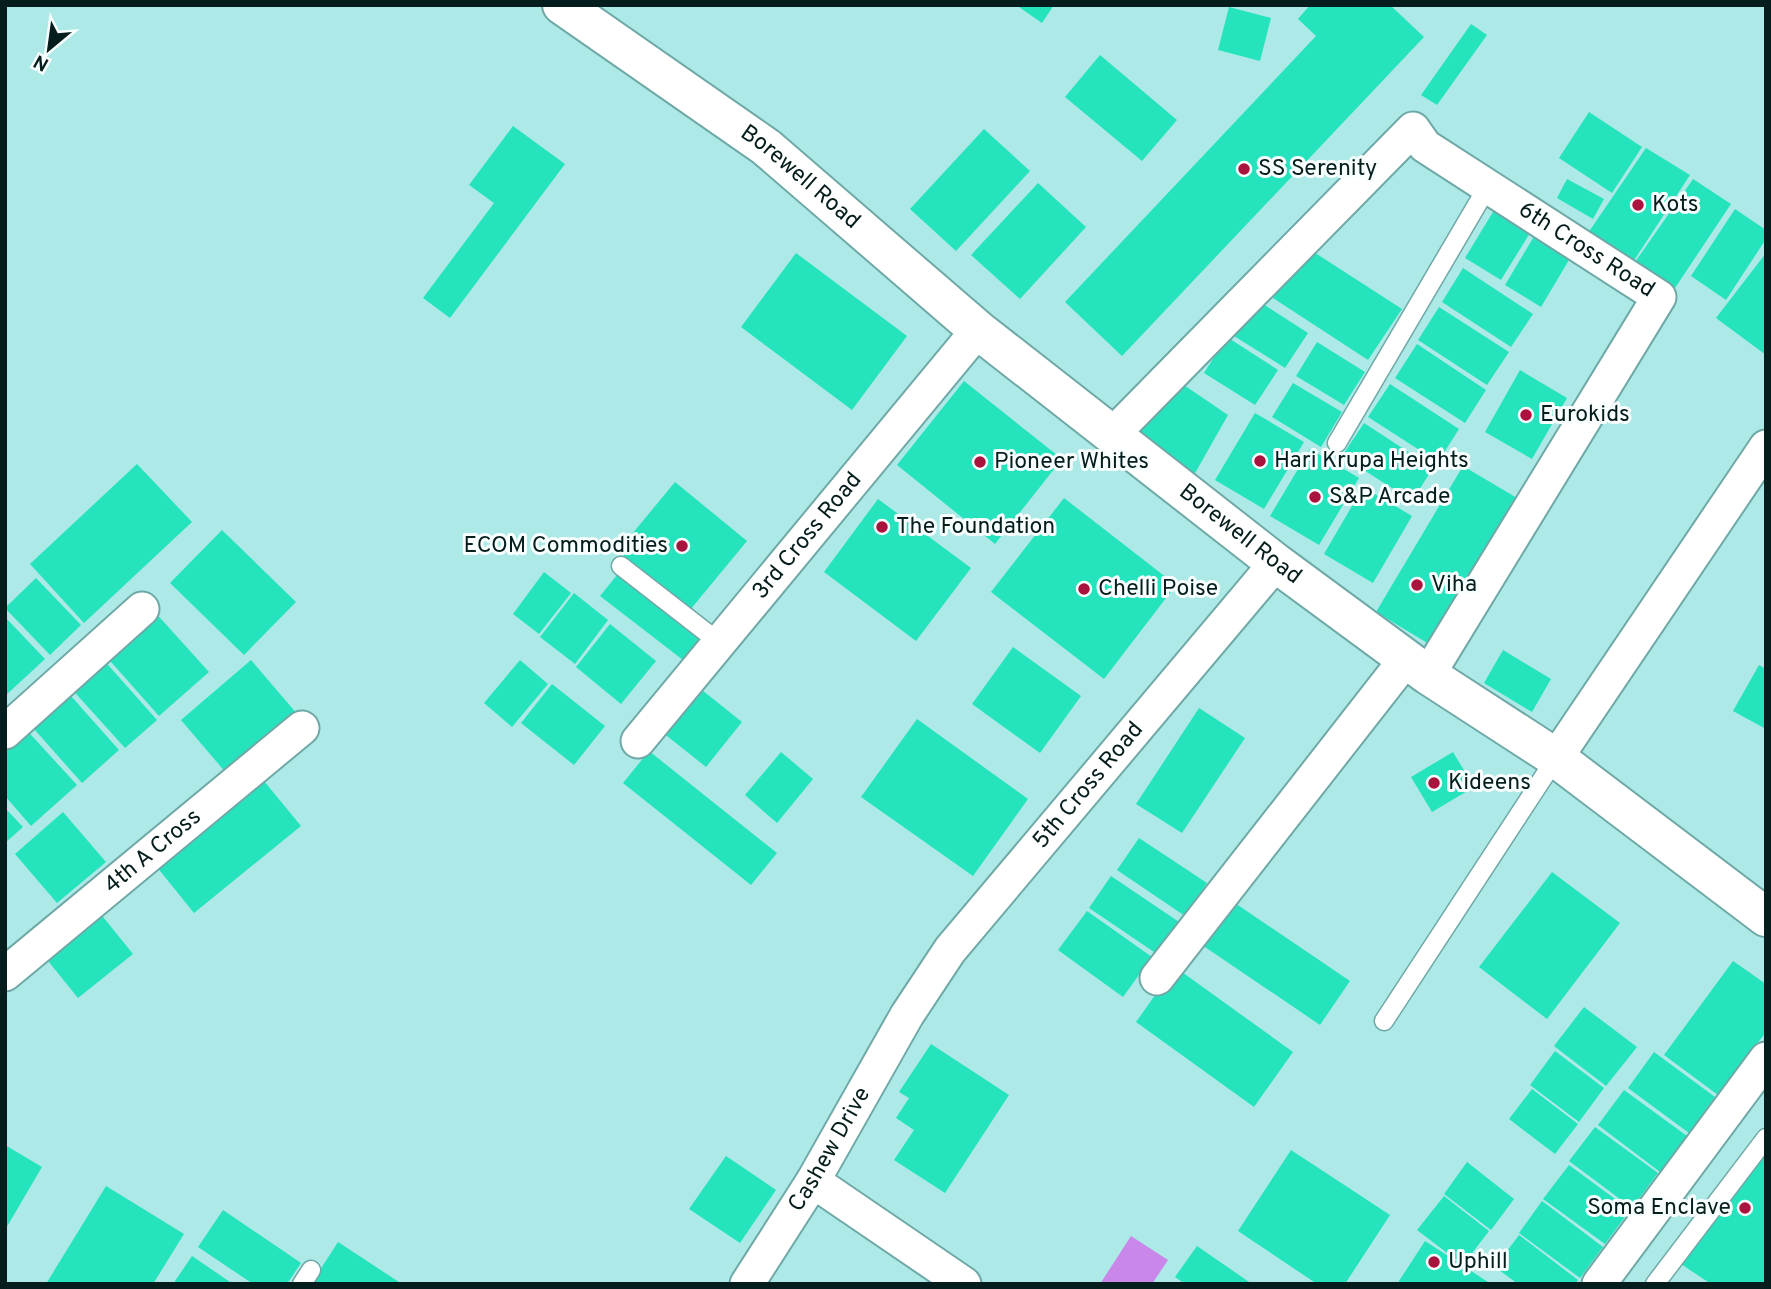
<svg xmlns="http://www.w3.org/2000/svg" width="1771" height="1289" viewBox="0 0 1771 1289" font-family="Overpass,sans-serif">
	<rect width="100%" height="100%" fill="#ade9e7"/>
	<!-- water -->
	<path fill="#c988e9" d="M1131,1236l37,24 -16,24h-52z"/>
	<!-- building -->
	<g fill="#25e4bd">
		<path d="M1016,5h38l-12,18z"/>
		<path d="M1310,5h80l34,32 -302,319 -57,-54 251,-266 -18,-17z"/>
		<path d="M1229,7l42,11 -11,43 -42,-11z"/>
		<path d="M1471,24l16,11 -50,70 -16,-10z"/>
		<path d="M1100,55l77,65 -35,41 -77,-64z"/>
		<path d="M1589,112l53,35 -30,46 -53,-35z"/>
		<path d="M513,126l52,38 -115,154 -27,-20 71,-95 -25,-18z"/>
		<path d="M984,129l46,42 -74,80 -46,-42z"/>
		<path d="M1646,148l44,27 -59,90 -45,-29z"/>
		<path d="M1567,179l37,20 -11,20 -36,-21z"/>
		<path d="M1693,179l38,25 -58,87 -40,-26z"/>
		<path d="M1038,183l48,44 -66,72 -49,-44z"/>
		<path d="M1496,207l37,21 -32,52 -36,-22z"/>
		<path d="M1735,209l31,21v9l-40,61 -35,-24z"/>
		<path d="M1536,233l36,22 -31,52 -36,-22z"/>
		<path d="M1306,247l96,62 -34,51 -95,-62z"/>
		<path d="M796,253l111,83 -55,74 -111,-83z"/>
		<path d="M1766,253v102l-50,-37z"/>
		<path d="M1463,268l70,46 -22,33 -69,-45z"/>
		<path d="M1257,300l51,33 -23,35 -51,-32z"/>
		<path d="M1439,307l70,45 -22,33 -69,-45z"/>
		<path d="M1227,337l51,33 -23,35 -51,-32z"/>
		<path d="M1317,342l48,30 -21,33 -48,-29z"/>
		<path d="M1417,344l69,46 -21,33 -70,-45z"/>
		<path d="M1520,370l47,28 -35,61 -47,-27z"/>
		<path d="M1175,379l53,36 -38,67 -66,-50z"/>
		<path d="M964,381l98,78 -67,85 -98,-79z"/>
		<path d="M1293,383l49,29 -21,35 -49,-30z"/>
		<path d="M1390,384l69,45 -21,33 -70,-45z"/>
		<path d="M1255,413l49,29 -40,67 -49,-29z"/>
		<path d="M1364,423l69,45 -21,33 -70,-45z"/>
		<path d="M1310,449l49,29 -40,67 -49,-29z"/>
		<path d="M137,464l55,58 -108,101 -54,-59z"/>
		<path d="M1463,466l54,32 -88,146 -53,-32z"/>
		<path d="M675,482l72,59 -57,69 -72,-59z"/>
		<path d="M1363,487l49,29 -39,67 -49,-29z"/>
		<path d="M1064,498l112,87 -72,94 -113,-87z"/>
		<path d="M878,499l93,69 -55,73 -92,-69z"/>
		<path d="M222,530l74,72 -52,53 -74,-72z"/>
		<path d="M544,572l27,21 -32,41 -26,-20z"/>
		<path d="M617,575l82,64 -16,21 -83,-64z"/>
		<path d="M36,578l45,47 -31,30 -45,-47z"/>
		<path d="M574,593l34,27 -33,44 -35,-27z"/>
		<path d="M153,610l56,62 -50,44 -55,-62z"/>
		<path d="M5,617l40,42 -40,37z"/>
		<path d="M610,624l46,37 -35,43 -45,-37z"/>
		<path d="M1013,647l68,49 -41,57 -68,-49z"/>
		<path d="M1503,650l48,29 -19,33 -48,-29z"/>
		<path d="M101,657l56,63 -32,28 -56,-62z"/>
		<path d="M251,660l47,55 -71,59 -46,-54z"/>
		<path d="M520,660l28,24 -36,43 -28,-24z"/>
		<path d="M1759,665l7,4v60l-33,-18z"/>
		<path d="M692,682l50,40 -36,45 -49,-39z"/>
		<path d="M552,684l53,42 -31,39 -53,-42z"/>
		<path d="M63,687l56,63 -37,33 -56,-63z"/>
		<path d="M1199,708l46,30 -63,95 -46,-29z"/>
		<path d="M917,719l111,80 -55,77 -112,-79z"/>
		<path d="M22,725l55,60 -46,41 -26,-30v-56z"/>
		<path d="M649,751l128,102 -26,32 -128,-102z"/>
		<path d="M781,752l32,27 -36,44 -32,-28z"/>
		<path d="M1453,752l21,35 -42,25 -21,-35z"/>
		<path d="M259,775l42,51 -107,87 -42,-52z"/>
		<path d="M5,808l18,19 -18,16z"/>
		<path d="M63,812l43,50 -49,41 -42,-49z"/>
		<path d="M1139,838l68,45 -22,33 -68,-46z"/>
		<path d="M1552,872l68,51 -73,96 -68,-52z"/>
		<path d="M1111,876l68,46 -22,32 -68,-46z"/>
		<path d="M1229,899l121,82 -30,44 -121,-82z"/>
		<path d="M95,907l38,47 -55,44 -38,-47z"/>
		<path d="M1087,911l65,46 -29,40 -65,-47z"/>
		<path d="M1733,961l33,23v48l-48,63 -54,-40z"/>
		<path d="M1175,967l118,85 -39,55 -118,-85z"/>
		<path d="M1584,1007l53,40 -31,39 -52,-40z"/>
		<path d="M931,1044l78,51 -64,98 -51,-33 20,-30 -18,-12 13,-20 -10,-6z"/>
		<path d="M1555,1051l49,37 -25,34 -49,-37z"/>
		<path d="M1654,1052l61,45 -26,36 -61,-45z"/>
		<path d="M1532,1089l46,35 -23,30 -46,-35z"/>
		<path d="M1624,1090l63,46 -27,36 -62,-47z"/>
		<path d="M1595,1127l63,46 -26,35 -63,-47z"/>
		<path d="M5,1145l37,22 -37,63z"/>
		<path d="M1291,1150l99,65 -45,69h-28l-79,-53z"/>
		<path d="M1766,1152v132h-59l1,-2 -27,-18z"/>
		<path d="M726,1156l50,34 -36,53 -51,-34z"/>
		<path d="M1467,1162l47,37 -23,31 -47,-36z"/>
		<path d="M1569,1165l61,45 -25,34 -62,-45z"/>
		<path d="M106,1186l78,48 -31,50h-107z"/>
		<path d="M1444,1196l45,35 -26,34 -46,-35z"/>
		<path d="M1542,1201l61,46 -23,31 -61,-45z"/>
		<path d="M223,1210l78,53 -14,21h-34l-55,-37z"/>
		<path d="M1519,1235l59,45 -3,4h-57l-23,-17z"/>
		<path d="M1425,1241l37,24 29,19h-94z"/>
		<path d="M338,1242l64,42h-91z"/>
		<path d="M1197,1246l55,38h-67l-10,-7z"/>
		<path d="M192,1256l41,28h-60z"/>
	</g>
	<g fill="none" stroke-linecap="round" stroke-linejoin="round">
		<defs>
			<g id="lane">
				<path d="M1337,443l151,-257"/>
				<path d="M621,566l99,77"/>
				<path d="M1384,1021l172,-263"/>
				<path d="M302,1284l9,-14"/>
				<path d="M1655,1284l111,-146"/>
			</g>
			<g id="street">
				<path id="s1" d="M1112,435l301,-306 12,17 234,151 -231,378"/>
				<path d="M5,732l137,-123"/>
				<path id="s2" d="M638,741l340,-411"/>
				<path d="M1556,758l210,-311"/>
				<path id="s3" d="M5,974l297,-246"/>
				<path d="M1157,978l249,-319"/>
				<path d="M813,1181l151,103"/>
				<path id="s4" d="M747,1284l66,-103 94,-166 43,-65 326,-387"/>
				<path d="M1599,1284l167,-225"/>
			</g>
			<g id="secondary">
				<path id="s5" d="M562,5l204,142 212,183 298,233 152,112 128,83 210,159"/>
			</g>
		</defs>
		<!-- lane casing -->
		<use href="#lane" stroke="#6fa9a7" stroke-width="21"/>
		<!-- street casing -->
		<use href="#street" stroke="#6fa9a7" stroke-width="37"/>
		<!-- secondary casing -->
		<use href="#secondary" stroke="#6fa9a7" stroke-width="42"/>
		<!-- lane -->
		<use href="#lane" stroke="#fff" stroke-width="18"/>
		<!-- street -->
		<use href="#street" stroke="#fff" stroke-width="33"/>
		<!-- secondary -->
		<use href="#secondary" stroke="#fff" stroke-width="38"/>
	</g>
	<!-- markers -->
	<g fill="#a9133d" stroke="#f8fefe" stroke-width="2.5">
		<circle cx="1244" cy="169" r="7"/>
		<circle cx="1638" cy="205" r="7"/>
		<circle cx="1526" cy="415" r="7"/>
		<circle cx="1260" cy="461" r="7"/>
		<circle cx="980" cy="462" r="7"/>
		<circle cx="1315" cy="497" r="7"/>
		<circle cx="882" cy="527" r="7"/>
		<circle cx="682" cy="546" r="7"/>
		<circle cx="1417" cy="585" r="7"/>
		<circle cx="1084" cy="589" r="7"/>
		<circle cx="1434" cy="783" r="7"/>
		<circle cx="1745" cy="1208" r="7"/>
		<circle cx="1434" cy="1262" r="7"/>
	</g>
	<g text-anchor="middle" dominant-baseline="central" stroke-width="6" stroke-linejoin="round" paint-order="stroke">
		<!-- poi labels -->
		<g font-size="23" fill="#051e1d" stroke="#f8fefe" text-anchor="start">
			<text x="1258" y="169">SS Serenity</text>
			<text x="1652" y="205">Kots</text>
			<text x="1540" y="415">Eurokids</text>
			<text x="1274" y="461">Hari Krupa Heights</text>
			<text x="994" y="462">Pioneer Whites</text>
			<text x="1329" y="497">S&amp;P Arcade</text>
			<text x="896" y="527">The Foundation</text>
			<text x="668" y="546" text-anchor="end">ECOM Commodities</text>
			<text x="1431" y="585">Viha</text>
			<text x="1098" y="589">Chelli Poise</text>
			<text x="1448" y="783">Kideens</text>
			<text x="1731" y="1208" text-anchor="end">Soma Enclave</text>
			<text x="1448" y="1262">Uphill</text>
		</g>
		<!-- street labels -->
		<g font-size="23" fill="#051e1d" stroke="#f8fefe">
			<text stroke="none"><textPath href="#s5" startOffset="294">Borewell Road</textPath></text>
			<text stroke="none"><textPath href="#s1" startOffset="642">6th Cross Road</textPath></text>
			<text stroke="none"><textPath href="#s5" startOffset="861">Borewell Road</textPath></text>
			<text stroke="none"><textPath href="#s2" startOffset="266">3rd Cross Road</textPath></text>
			<text stroke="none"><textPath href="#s4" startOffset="606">5th Cross Road</textPath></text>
			<text stroke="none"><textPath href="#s3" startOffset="192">4th A Cross</textPath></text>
			<text stroke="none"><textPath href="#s4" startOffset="158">Cashew Drive</textPath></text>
		</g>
	</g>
	<!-- border -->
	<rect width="1771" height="1289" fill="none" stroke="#051e1d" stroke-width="14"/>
	<!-- north arrow -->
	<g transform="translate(49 49) rotate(209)" stroke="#f8fefe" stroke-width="5" paint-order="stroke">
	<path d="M0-5L12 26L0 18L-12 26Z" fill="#051e1d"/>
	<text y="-10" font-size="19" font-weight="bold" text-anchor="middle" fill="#051e1d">N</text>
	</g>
</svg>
